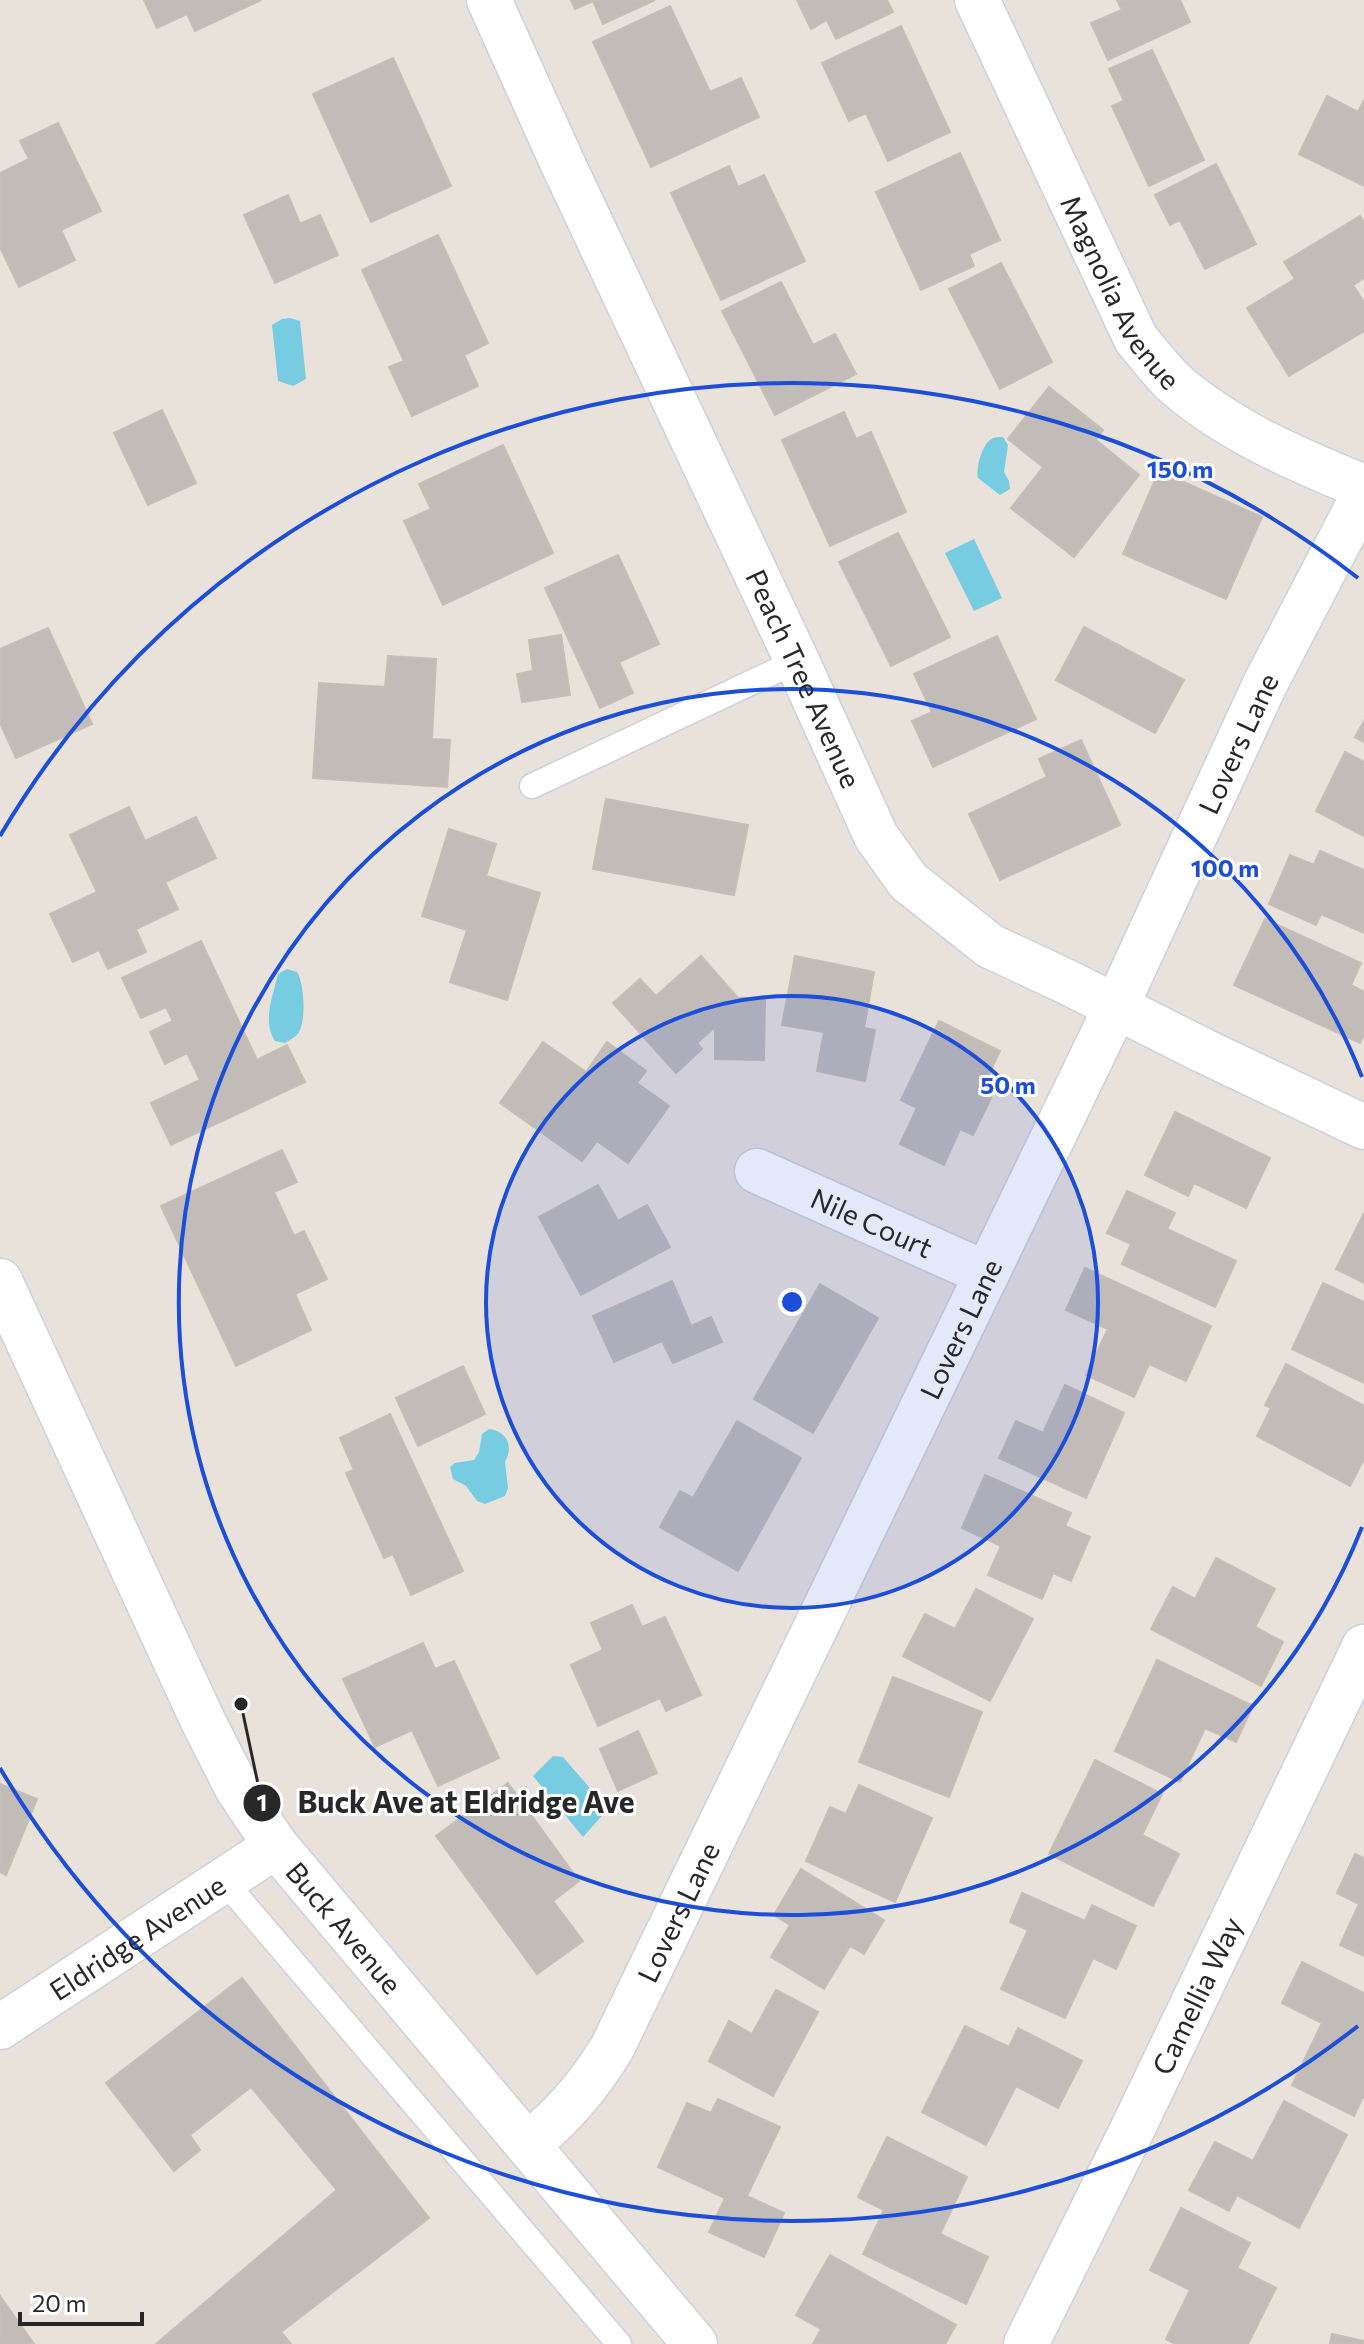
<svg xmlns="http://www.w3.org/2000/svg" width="1364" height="2344" viewBox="0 0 1364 2344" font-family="Commissioner,sans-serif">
	<rect width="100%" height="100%" fill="#e9e2db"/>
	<!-- water -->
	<g fill="#78cce1">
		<path d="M290,318l10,3 6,58 -13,7 -15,-5 -6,-56 10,-6z"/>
		<path d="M1003,437l5,8 -4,27 5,9 1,8 -10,6 -22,-17c-2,-9 3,-31 12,-38 4,-3 7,-3 13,-3z"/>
		<path d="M974,539l28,59 -28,13 -29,-58z"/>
		<path d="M287,969l10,3c7,11 9,45 3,58 -2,6 -9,9 -15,13l-10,-2c-13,-20 -2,-45 3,-67z"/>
		<path d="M489,1429c18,2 25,17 16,33l3,26 -3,8 -20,8 -8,-3 -11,-15 -13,-7 -3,-12 5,-4 19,-3 5,-8 3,-18z"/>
		<path d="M553,1756l10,1 45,52 -25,28 -50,-61z"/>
	</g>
	<!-- building -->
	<g fill="#c1bcb8" stroke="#c4beb5" stroke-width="2">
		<path d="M144,0h117l-66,31 -8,-17 -30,14z"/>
		<path d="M571,0h84l-52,24 -10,-23 -18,8z"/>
		<path d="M797,0h90l6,12 -57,27 -9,-19 -16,9z"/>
		<path d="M1117,0h63l10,22 -82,38 -17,-37 31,-13z"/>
		<path d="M670,6l40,86 31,-14 18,39 -108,50 -58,-125z"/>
		<path d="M901,26l49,106 -62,29 -22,-48 -17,8 -27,-58z"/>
		<path d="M1152,50l52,110 -55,26 -37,-80 12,-5 -15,-32z"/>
		<path d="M393,58l58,128 -80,36 -58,-128z"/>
		<path d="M1327,96l31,16 6,-12v86l-65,-32z"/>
		<path d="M58,123l43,88 -40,19 14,30 -56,27 -19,-40v-74l29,-14 -9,-18z"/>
		<path d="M960,153l40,87 -31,14 5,12 -53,24 -45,-98z"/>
		<path d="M1216,164l40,80 -51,25 -25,-49 -10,5 -15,-30z"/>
		<path d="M729,166l9,21 26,-12 41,86 -84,39 -50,-107z"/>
		<path d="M288,195l12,29 20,-9 18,40 -63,28 -31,-68z"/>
		<path d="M1360,216l4,6v56l-11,7 11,17v29l-75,45 -42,-68 48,-29 -11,-17z"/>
		<path d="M438,235l50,108 -24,12 14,31 -66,30 -23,-49 15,-6 -42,-91z"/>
		<path d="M1001,263l51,99 -52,27 -51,-100z"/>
		<path d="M781,282l32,63 22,-11 21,40 -81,41 -53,-104z"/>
		<path d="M1049,387l54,43 -7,10 43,35 -65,82 -63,-49 32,-41 -35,-28z"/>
		<path d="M162,410l34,73 -48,22 -34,-72z"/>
		<path d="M844,412l12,27 15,-7 35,80 -76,34 -48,-106z"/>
		<path d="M503,445l50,108 -110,52 -39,-84 27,-12 -12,-25z"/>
		<path d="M1159,471l103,46 -36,82 -103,-45z"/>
		<path d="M898,533l52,104 -59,29 -52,-104z"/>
		<path d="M618,555l41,89 -40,18 14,31 -33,15 -55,-120z"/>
		<path d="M1084,627l100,53 -29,53 -99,-53z"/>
		<path d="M48,628l44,96 -76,34 -16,-35v-74z"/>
		<path d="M561,635l9,60 -48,7 -5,-28 16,-3 -4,-31z"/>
		<path d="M997,636l39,83 -103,48 -21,-46 20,-9 -18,-38z"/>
		<path d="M388,656l48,3 -4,80 18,1 -3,47 -134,-9 6,-95 66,4z"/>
		<path d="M1364,721v21l-9,-5z"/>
		<path d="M1081,740l39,85 -120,55 -31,-66 78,-37 -8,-18z"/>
		<path d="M1345,752l19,10v74l-48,-25z"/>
		<path d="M606,799l142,26 -14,70 -141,-26z"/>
		<path d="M129,807l16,34 51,-24 20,41 -51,24 13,27 -42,20 10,23 -38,17 -9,-19 -26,12 -23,-48 47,-22 -27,-57z"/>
		<path d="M449,829l47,15 -10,32 54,17 -33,107 -57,-18 17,-52 -45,-14z"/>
		<path d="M1320,851l44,19v63l-43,-19 -5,11 -47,-21 21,-49 24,10z"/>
		<path d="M1265,919l96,44 -10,22 13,7v42l-4,9 -126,-58z"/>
		<path d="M201,941l56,119 30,-15 18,37 -134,63 -20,-42 49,-23 -13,-27 -22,11 -15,-32 23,-11 -7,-14 -25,11 -19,-40z"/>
		<path d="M701,956l37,42h27l-1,62 -49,-1v-32l-18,16 5,6 -26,24 -63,-70 27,-24 16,17z"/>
		<path d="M795,956l79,16 -10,56 11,2 -10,51 -48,-10 7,-39 -42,-7z"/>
		<path d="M939,1021l61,30 -20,42 11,5 -18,37 -13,-6 -16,36 -44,-21 17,-36 -16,-8z"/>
		<path d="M543,1042l43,30 21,-30 39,29 -9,12 32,23 -41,57 -31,-22 -15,20 -82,-58z"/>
		<path d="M1175,1112l95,46 -24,50 -52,-25 -6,13 -43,-21z"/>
		<path d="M282,1150l15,32 -23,10 20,44 10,-5 23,48 -32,15 16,36 -75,36 -75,-160z"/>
		<path d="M598,1185l20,36 29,-16 23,42 -89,48 -42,-78z"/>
		<path d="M1127,1191l48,22 -8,16 69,32 -21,46 -93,-43 9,-20 -24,-11z"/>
		<path d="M1364,1213v70l-28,-14z"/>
		<path d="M1085,1268l126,58 -25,55 -37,-17 -15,33 -48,-22 22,-46 -42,-19z"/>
		<path d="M672,1281l19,45 20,-9 11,25 -49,21 -11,-22 -48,21 -21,-46z"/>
		<path d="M1323,1283l41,19v81l-72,-34z"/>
		<path d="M820,1284l58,34 -65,115 -59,-34z"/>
		<path d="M1286,1364l78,42v53l-14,27 -93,-50 14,-28 -6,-3z"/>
		<path d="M463,1366l22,48 -67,32 -22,-48z"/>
		<path d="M1065,1385l59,28 -38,85 -87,-40 17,-37 27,12z"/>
		<path d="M390,1414l73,157 -52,24 -18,-41 -9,4 -38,-85 8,-3 -14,-32z"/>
		<path d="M737,1421l64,37 -63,113 -78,-44 20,-36 13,7z"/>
		<path d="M985,1475l86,38 -6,13 25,11 -19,44 -18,-8 -11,26 -54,-24 13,-29 -39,-18z"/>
		<path d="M1216,1558l59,31 -20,38 28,15 -22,44 -110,-57 22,-42 22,12z"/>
		<path d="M976,1589l57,30 -43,82 -87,-45 22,-42 30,15z"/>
		<path d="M632,1605l10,22 23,-10 36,78 -35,16 -6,-13 -62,28 -27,-61 32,-15 -12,-27z"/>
		<path d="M423,1643l12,26 19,-8 45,97 -61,28 -26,-56 -37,17 -32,-68z"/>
		<path d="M1157,1660l96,46 -17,36 -31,-14 -25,54 -65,-31z"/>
		<path d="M893,1677l89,35 -33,85 -90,-35z"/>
		<path d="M638,1731l19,42 -39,18 -18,-42z"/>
		<path d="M1095,1760l67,34 -20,41 37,19 -26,52 -104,-52z"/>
		<path d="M508,1783l71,98 -26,20 30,40 -46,33 -101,-138z"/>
		<path d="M0,1784l37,15 -31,76 -6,-3z"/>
		<path d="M859,1785l73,33 -37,84 -89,-41 24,-54 16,7z"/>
		<path d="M1355,1854l9,4v98l-24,-11 19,-41 -22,-11z"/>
		<path d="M801,1869l83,51 -20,34 -14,-8 -26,43 -53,-32 19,-32 -16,-10z"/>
		<path d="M1022,1893l63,28 7,-16 44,21 -20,43 -23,-11 -28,60 -64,-29 27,-59 -18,-8z"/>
		<path d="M1302,1962l62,31v102l-10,21 -62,-31 30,-62 -40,-20z"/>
		<path d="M242,1978l187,240 -148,114 10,12h-135l181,-154 -86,-103 -61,48 10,15 -26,21 -68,-88z"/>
		<path d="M776,1990l42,22 -45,84 -64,-35 20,-40 23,13z"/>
		<path d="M965,2026l44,21 9,-19 64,33 -24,47 -42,-22 -30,59 -64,-33z"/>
		<path d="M718,2099l62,28 -33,69 37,17 -20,44 -55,-25 16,-34 -67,-31 29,-64 24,10z"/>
		<path d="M1284,2101l63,34 -48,93 -62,-33 -8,16 -40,-21 26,-48 38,19z"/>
		<path d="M887,2137l80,40 -27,57 48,23 -22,47 -103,-50 21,-44 -26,-13z"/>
		<path d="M1181,2208l69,35 -13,25 39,20 -28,56h-73l-9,-5 24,-49 -40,-20z"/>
		<path d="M830,2255l126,70 -11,19h-132l8,-15 -25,-14z"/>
		<path d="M0,2296l5,7 29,41h-34z"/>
		<path d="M1332,2334l32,7v3h-34z"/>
	</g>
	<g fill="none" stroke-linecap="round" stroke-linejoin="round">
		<defs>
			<g id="service">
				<path d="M532,786l265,-125"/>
				<path d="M224,1881l395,463"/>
			</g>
			<g id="minor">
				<path id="s1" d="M489,0l73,162 235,499 79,175 32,45 82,65 77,36 137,69 160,76"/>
				<path id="s2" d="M977,0l159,339c12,14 24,30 37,43 54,48 124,78 191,105"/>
				<path id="s3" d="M757,1171l230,103"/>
				<path id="s4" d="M0,2027l276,-181"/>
				<path id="s5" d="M528,2145c37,-32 58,-55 84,-97l504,-1041 149,-323 99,-190"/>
				<path id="s6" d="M1026,2344l106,-214 232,-483"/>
			</g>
			<g id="tertiary">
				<path id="s7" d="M0,1281l203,440 34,67 39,58 419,498"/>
			</g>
		</defs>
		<!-- service casing -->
		<use href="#service" stroke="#cdd1dc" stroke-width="27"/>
		<!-- minor casing -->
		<use href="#minor" stroke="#cdd1dc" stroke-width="47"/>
		<!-- tertiary casing -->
		<use href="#tertiary" stroke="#cdd1dc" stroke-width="47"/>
		<!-- service -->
		<use href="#service" stroke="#fff" stroke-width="24"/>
		<!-- minor -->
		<use href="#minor" stroke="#fff" stroke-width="44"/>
		<!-- tertiary -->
		<use href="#tertiary" stroke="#fff" stroke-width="44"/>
	</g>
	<!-- distance rings -->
	<circle cx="792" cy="1302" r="306" fill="#1d4ed8" fill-opacity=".12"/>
	<g fill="none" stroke="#1d4ed8" stroke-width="4">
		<circle cx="792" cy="1302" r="306"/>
		<path d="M1362 1527A613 613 0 1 1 1362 1077"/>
		<path d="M1358 2026A919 919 0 0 1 0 1768M0 836A919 919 0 0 1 1358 578"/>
	</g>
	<g text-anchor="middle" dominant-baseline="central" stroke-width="6" stroke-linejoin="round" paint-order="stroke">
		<!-- street labels -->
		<g font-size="28" fill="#282828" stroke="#fff">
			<text stroke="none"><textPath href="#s2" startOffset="326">Magnolia Avenue</textPath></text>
			<text stroke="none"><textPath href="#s1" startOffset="748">Peach Tree Avenue</textPath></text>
			<text stroke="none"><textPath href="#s5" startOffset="1576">Lovers Lane</textPath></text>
			<text stroke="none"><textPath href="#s3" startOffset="126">Nile Court</textPath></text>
			<text stroke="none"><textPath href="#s5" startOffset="928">Lovers Lane</textPath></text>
			<text stroke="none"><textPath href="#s5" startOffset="280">Lovers Lane</textPath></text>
			<text stroke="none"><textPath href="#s7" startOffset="736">Buck Avenue</textPath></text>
			<text stroke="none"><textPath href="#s4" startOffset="164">Eldridge Avenue</textPath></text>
			<text stroke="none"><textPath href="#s6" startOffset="388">Camellia Way</textPath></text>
		</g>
	</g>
	<circle cx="792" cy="1302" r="12" fill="#1d4ed8" stroke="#fff" stroke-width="4"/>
	<g font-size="24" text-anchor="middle" font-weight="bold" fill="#1d4ed8" stroke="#fff" stroke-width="6" stroke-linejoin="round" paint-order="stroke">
		<text x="1180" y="478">150 m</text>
		<text x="1225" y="877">100 m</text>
		<text x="1008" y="1094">50 m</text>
	</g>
	<!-- callouts -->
	<path fill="none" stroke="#282828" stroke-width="3" d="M241 1704L262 1803"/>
	<g fill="#282828" stroke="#fff" stroke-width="3">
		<circle cx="241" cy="1704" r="8"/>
		<circle cx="262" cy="1803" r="20"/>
	</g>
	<g font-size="24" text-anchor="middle" font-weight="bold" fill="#fff">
		<text x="262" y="1811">1</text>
	</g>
	<g font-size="30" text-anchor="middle" font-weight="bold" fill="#282828" stroke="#fff" stroke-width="6" stroke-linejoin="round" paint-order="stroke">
		<text x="466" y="1813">Buck Ave at Eldridge Ave</text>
	</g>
	<!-- scale -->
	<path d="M20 2312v12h122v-12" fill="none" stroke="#282828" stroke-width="4"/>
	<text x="32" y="2312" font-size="24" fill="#282828" stroke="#ffffff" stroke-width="6" paint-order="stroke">20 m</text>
</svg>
